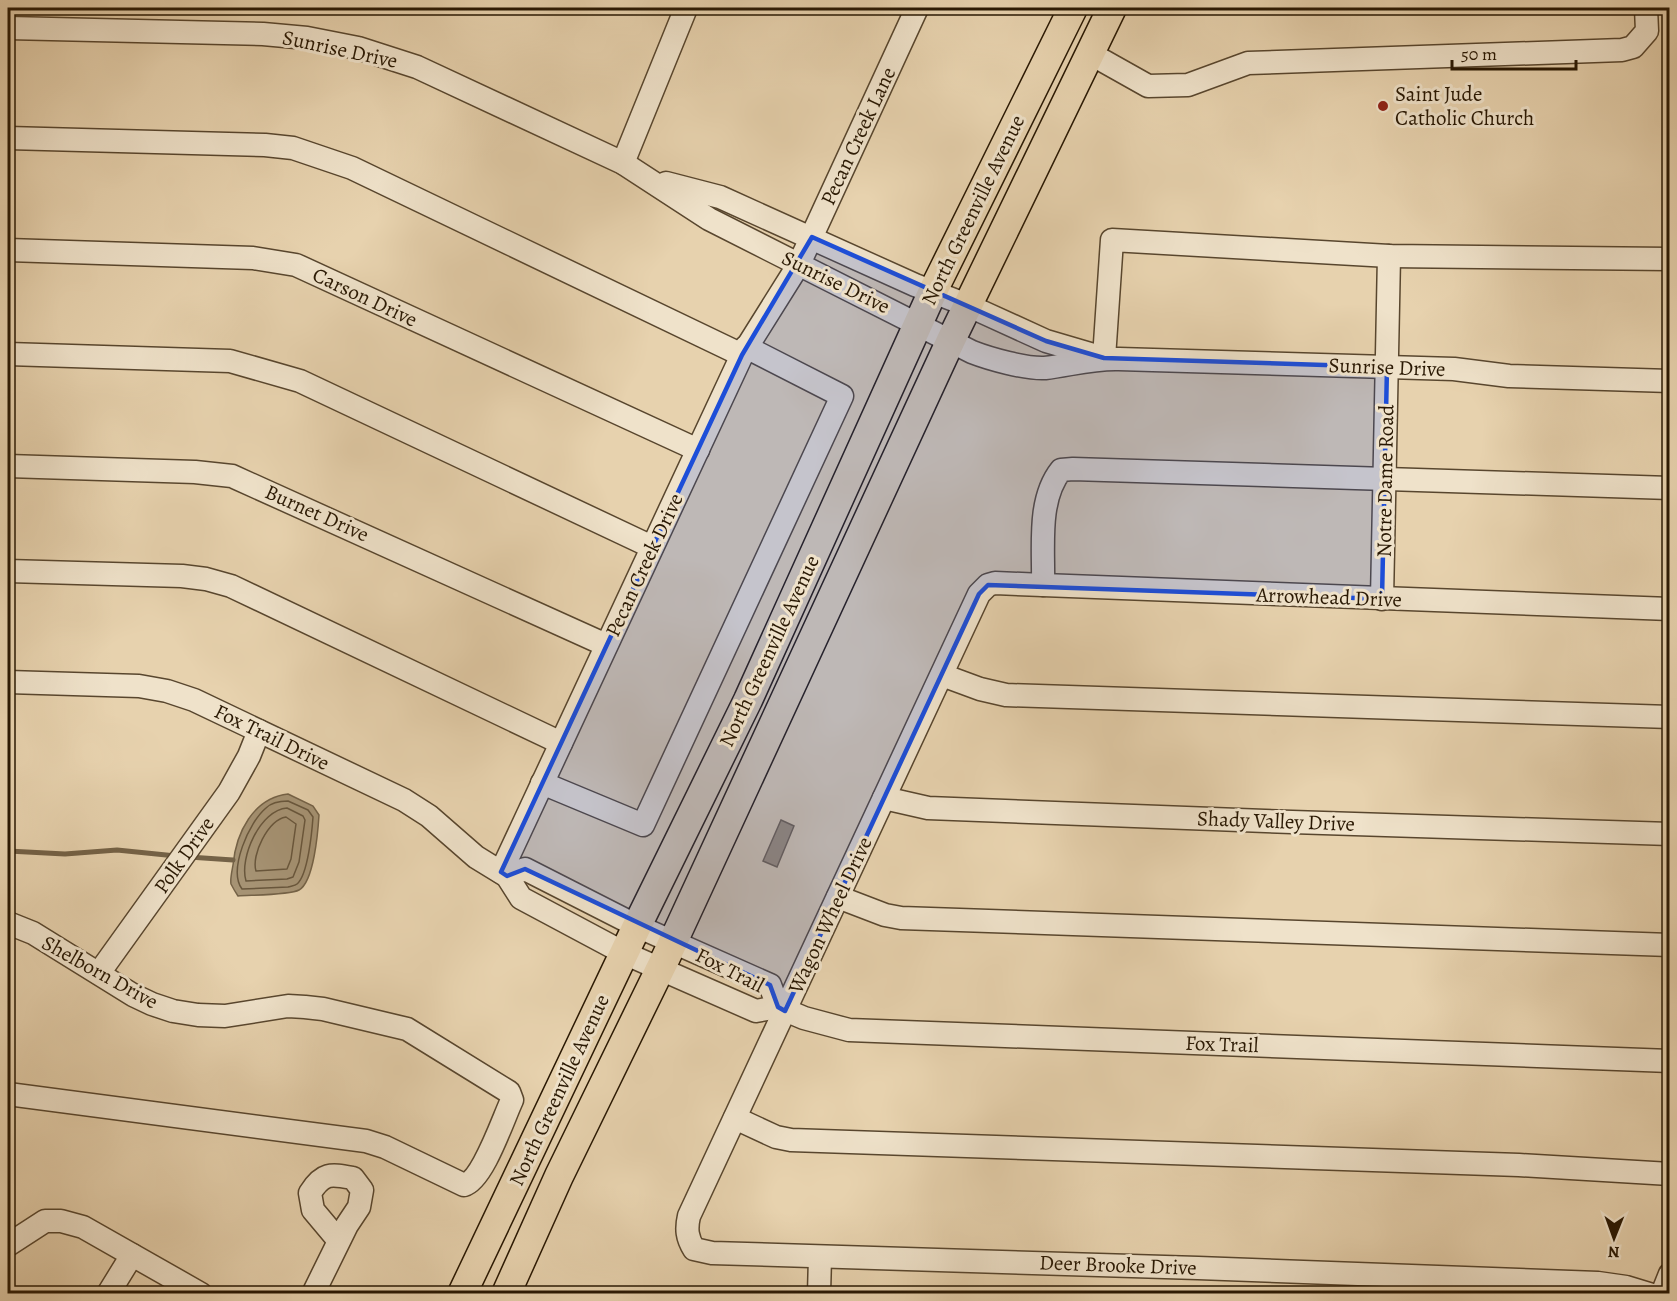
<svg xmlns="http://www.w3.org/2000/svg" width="1677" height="1301" viewBox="0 0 1677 1301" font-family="Alegreya,serif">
	<rect width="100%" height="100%" fill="#e7d2ae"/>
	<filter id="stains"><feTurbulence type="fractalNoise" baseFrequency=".00333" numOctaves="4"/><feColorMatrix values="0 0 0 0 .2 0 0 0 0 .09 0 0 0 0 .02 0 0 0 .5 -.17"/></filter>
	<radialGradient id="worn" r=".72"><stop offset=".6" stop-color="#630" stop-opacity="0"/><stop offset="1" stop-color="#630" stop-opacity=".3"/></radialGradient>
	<!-- water -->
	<g fill="#a69374" stroke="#746247" stroke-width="1.5">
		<path d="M288,794l25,12 6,9c-1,16 -5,67 -20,75 -9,5 -48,5 -61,6 -2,-3 -5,-8 -7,-12 -1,-5 1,-13 2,-19 3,-32 20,-67 55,-71z"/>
		<path d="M781,820l13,6 -17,41 -14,-6z"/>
	</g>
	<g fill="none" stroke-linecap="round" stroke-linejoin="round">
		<!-- shore -->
		<g stroke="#68563c" stroke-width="1.5">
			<path d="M288,801l20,9 5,7c-1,14 -5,58 -16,67 -2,2 -6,2 -9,3l-46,2c-14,-19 7,-67 24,-81 6,-6 14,-7 22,-7z"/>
			<path d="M287,808l16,8 2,4 -6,42 -6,15 -6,2 -41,2c-7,-23 14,-71 41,-73z"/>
			<path d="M286,817l10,7 -5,35 -4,10 -31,2c-5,-16 12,-51 30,-54z"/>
		</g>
		<!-- stream -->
		<g stroke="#746247" stroke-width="5">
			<path d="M8,851l57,3 52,-4 59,6"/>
			<path d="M189,857l44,3"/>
		</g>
		<defs>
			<g id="minor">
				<path d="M8,28l255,6 44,4 51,10 59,19 206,96 86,56 263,133c18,7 54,17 73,16 25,-3 49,-10 74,-9l335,10 55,7 161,5"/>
				<path d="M1091,54l57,32 40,-1 60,-22 374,-13 11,-3 14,-16 -1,-23"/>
				<path d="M8,138l257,7 28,3 59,20 390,187"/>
				<path d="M623,163l63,-155"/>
				<path d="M666,183l54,14 195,88 52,20 79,36 51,15"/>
				<path d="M8,250l245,8 43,7 402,185"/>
				<path d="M8,354l222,7 70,20 352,166"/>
				<path d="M1104,358l8,-118 277,16 281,3"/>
				<path d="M8,466l187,6 37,4 374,169"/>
				<path d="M8,571l174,5 24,3 25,7 330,157"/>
				<path d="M1043,585c1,-37 -6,-85 18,-115l12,-1 597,19"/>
				<path d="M1382,599l7,-343"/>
				<path d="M942,675l38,14 26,6 664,22"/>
				<path d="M8,682l131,4 28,5 27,9 210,100 25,16 47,41 31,19 14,22 103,55 132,58 22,-4 26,11 45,12 821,31"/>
				<path d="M542,783l101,42 199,-429 -96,-49"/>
				<path d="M884,798l44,10 364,14 378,12"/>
				<path d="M501,872l241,-517 57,-91 118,-256"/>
				<path d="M507,876l18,-7 112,57 133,59 8,22"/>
				<path d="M838,897l47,18 16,3 769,27"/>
				<path d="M8,923l25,10 100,62 19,9 21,7 25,4 27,1 63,-10 17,1 18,2 84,20 102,63 3,8c-9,19 -29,80 -48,85l-79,-38 -19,-6 -358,-47"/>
				<path d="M99,973l130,-181 20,-36 10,-25"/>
				<path d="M735,1118l41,19 15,3 728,25 151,9"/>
				<path d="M8,1245l37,-24h16l22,6 118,67"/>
				<path d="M108,1294l24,-39"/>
				<path d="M313,1294l34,-69 12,-18 3,-17 -9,-12c-22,-4 -30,-6 -43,15l3,17 26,31"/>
				<path d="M819,1294l1,-37"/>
				<path d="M1649,1294l-23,-7 -28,-4 -400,-15 -486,-15 -18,-4c-7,-11 -8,-20 -5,-33l290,-622 9,-9 7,-2 48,2 627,24"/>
				<path d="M1662,1294l8,-20"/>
			</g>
			<g id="major">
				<path d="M462,1294l175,-368 111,-226 185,-409 140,-283"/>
				<path d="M506,1294l53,-118 107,-219 285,-617 161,-332"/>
			</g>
		</defs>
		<!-- minor casing -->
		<use href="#minor" stroke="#58462e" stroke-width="25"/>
		<!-- major casing -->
		<use href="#major" stroke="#291803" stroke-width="31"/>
		<!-- minor -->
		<use href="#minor" stroke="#efe2ca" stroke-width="22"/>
		<!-- major -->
		<use href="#major" stroke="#e7d2ae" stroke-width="28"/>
	</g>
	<!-- marked area -->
	<path fill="#1d4ed8" fill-opacity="0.2" stroke="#1d4ed8" stroke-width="4.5" stroke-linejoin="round" d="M812,237l234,104 58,17 283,9 -5,232 -394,-14 -9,9 -194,417 -7,-4 -8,-22 -245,-116 -18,7 -6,-4 241,-517z"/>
	<!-- markers -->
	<circle fill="#8f2418" stroke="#efe2ca" stroke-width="2" cx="1383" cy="106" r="6"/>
	<g text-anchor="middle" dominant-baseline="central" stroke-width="6" stroke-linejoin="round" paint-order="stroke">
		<!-- street labels -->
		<g font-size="21" fill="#291803" stroke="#efe2ca">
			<text transform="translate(340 49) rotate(12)">Sunrise Drive</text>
			<text transform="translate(858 136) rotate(-65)">Pecan Creek Lane</text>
			<text transform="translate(973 210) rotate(-64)">North Greenville Avenue</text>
			<text transform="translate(836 282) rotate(26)">Sunrise Drive</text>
			<text transform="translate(365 297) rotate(25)">Carson Drive</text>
			<text transform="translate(1387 367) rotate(2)">Sunrise Drive</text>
			<text transform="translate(1385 481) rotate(-89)">Notre Dame Road</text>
			<text transform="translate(317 513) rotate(24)">Burnet Drive</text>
			<text transform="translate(644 565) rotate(-65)">Pecan Creek Drive</text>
			<text transform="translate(1329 597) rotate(2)">Arrowhead Drive</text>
			<text transform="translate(769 651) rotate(-65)">North Greenville Avenue</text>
			<text transform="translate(272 737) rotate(26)">Fox Trail Drive</text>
			<text transform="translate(1276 821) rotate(2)">Shady Valley Drive</text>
			<text transform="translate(184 855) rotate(-55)">Polk Drive</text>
			<text transform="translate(830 915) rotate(-65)">Wagon Wheel Drive</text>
			<text transform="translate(730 970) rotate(27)">Fox Trail</text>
			<text transform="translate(100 972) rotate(29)">Shelborn Drive</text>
			<text transform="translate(1222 1044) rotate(2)">Fox Trail</text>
			<text transform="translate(559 1090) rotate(-65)">North Greenville Avenue</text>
			<text transform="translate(1118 1265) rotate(2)">Deer Brooke Drive</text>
		</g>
		<!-- poi labels -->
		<g font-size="21" fill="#291803" stroke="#efe2ca" text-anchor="start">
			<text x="1395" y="94">Saint Jude<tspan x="1395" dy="24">Catholic Church</tspan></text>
		</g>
	</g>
	<!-- margin -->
	<rect width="1677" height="1301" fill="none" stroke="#e7d2ae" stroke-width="30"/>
	<rect x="9" y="9" width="1659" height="1283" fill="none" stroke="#291803" stroke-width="3"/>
	<rect x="15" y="15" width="1647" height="1271" fill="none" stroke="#291803" stroke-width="1.5"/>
	<!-- north arrow -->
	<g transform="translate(1614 1238) rotate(181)" stroke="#efe2ca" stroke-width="4.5" paint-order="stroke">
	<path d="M0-4.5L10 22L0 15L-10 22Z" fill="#291803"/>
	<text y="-9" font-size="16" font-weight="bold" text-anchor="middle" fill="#291803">N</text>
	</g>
	<!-- scale -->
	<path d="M1452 60v9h124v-9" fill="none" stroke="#291803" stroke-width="3"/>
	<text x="1461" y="60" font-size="18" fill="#291803" stroke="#efe2ca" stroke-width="4.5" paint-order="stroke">50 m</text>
	<rect width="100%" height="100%" filter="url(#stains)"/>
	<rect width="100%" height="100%" fill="url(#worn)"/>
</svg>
